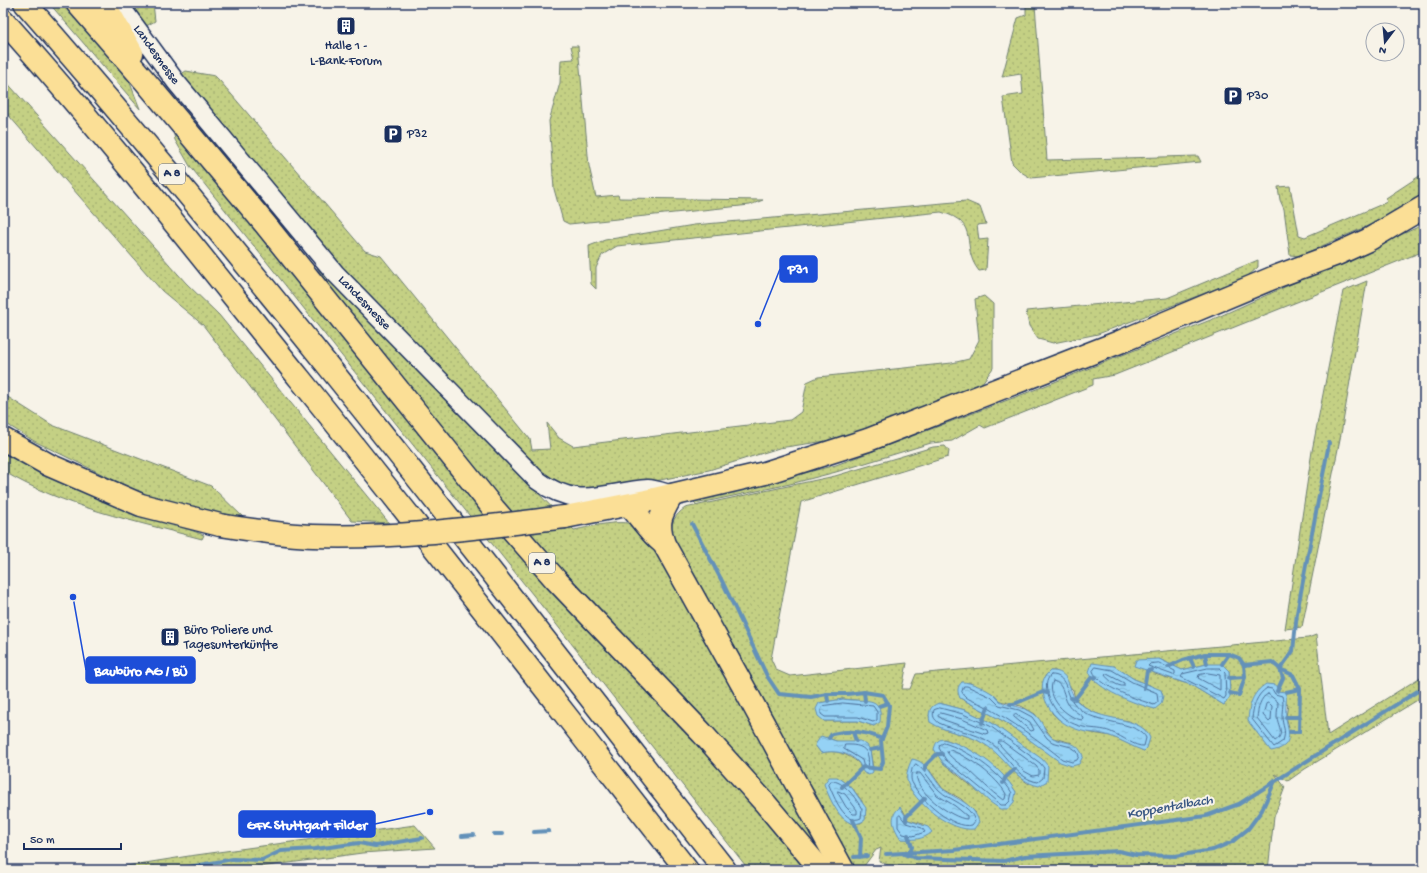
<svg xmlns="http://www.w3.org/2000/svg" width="1427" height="873" viewBox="0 0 1427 873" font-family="'Gochi Hand',sans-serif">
	<defs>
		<pattern id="grass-dots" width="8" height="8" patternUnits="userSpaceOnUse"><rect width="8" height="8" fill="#c4d084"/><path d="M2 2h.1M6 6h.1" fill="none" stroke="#a8b374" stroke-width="1.8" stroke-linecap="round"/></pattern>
		<pattern id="water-ripples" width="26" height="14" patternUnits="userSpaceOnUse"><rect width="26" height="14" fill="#95d2f5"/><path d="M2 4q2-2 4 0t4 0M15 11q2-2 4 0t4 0" fill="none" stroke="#80b5d4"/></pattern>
	</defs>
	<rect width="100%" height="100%" fill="#f7f3e8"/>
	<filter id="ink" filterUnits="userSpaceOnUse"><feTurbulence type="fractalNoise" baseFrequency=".025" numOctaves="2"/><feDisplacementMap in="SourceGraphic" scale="8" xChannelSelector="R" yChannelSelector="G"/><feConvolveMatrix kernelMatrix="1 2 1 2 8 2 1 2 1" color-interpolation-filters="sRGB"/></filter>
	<g filter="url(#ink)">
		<!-- grass -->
		<g fill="url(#grass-dots)" stroke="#708071" fill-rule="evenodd">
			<path d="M49,3h16l4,4 58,68 13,34z"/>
			<path d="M122,3h31l2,18 -14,8z"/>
			<path d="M1035,5l12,155 151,-4 3,6 -170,16 -10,-6 -9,-9 -9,-66 20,-3 -2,-20 -19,3 16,-59 8,-3v-9z"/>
			<path d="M571,46h7l11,120 7,31 22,-2 1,3 144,2 -13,5 -171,18 -10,1 -6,-3 -9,-32 -5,-68 11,-38 1,-23 13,-1z"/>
			<path d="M186,71l29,5 5,5 145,170 16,5 149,183 2,11 18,-1 -3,-26 12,15 14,8 217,-26 11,-8 6,-30 11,-5 134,-14 17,-4 10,-19 -4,-41 9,-3 9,8v64l-11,15 -115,46 -41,12 -47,7 -70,22 -117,24 -43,-10 -212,-217 -159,-191z"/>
			<path d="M3,78l183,205 33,32 170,208 -37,-2 -149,-196 -41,-34 -159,-182z"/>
			<path d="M172,125l638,745h-61l-200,-255 -359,-449 -15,-26z"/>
			<path d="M1424,173v21l-2,2 -43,25 -80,35 -9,-1 -6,-46 -4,-9 -2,-13 12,-1 9,49 6,2 82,-35 -1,-4z"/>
			<path d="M966,201l14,6 6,17 -9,1 2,15 9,-1 -2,31 -7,1c-20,-25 3,-48 -38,-59l-324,34 -15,9 -6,13v21l-5,-5 -2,-38 16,-6 89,-15z"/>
			<path d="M1424,223v28l-309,124 -22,4v6l-108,43 -5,-3 -28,16 -21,2 -95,29 -46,12 -95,20 -1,-3 142,-36 206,-78 176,-70 198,-89z"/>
			<path d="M1258,260v7l-11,10 -149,57 -45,9 -15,-4 -9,-13 -3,-15 141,-13z"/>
			<path d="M319,265l54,59 201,206c17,-3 56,-15 69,0 8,8 13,21 20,31l163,301 -279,-303 -179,-218 -51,-73z"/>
			<path d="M1367,281l-26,153 -39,193 -17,2 27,-178 31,-160z"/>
			<path d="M3,394l49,31 159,61 35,34 -85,-17 -127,-62 -31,-19z"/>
			<path d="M945,446l4,5 -1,6 -147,45 -30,157 5,11 14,6 117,-13 -5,26h8l6,-15 392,-36 8,-3 12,100 96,-60v21l-119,73 -17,12 -13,-7 10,13 -11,30 -6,53h-287l-93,-5 -9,-4 2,-13 -5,2 -15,20h-6l-176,-313c-7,-20 -15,-34 6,-49l150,-32 98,-29zM1159,659l23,11 25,-6 22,7 1,26 -6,8 -33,-20 -36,-11zM1114,666l20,13 16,6 5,24c-23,-7 -45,-16 -64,-31zM1050,671h6l17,19 2,9 14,11 15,7 25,4 16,9 -1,21 -33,-15 -25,-4 -28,-13 -6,-6 -7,-37zM968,682l25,12 7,7 21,5 14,8 15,21 3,3 19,5 -22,11 -45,-32 -45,-24zM843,699l22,2 9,25 -16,-5h-34l-4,-18zM939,703l26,7 27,13 50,37 -13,24c-18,-11 -27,-31 -46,-41 -17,-10 -37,-10 -52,-21l-2,-7zM1288,704l-2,13 3,10 -25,16 -2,-5 -14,-17zM826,737l10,4 34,9 3,18 -12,2 -2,-7c-12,-9 -23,-14 -38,-10l-6,-8zM944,739c28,9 55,27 72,53l-16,17 -57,-46zM930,771l13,18 18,10 15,14 -45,-2 -22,-24 -2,-11zM837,777l15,11 10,13 -1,22h-11c-10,-9 -16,-17 -21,-28zM903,810l5,10 15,4 -4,14 -18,1z"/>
			<path d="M3,452l49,26 152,57 -2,4c-67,-18 -139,-32 -199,-68z"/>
			<path d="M415,825l20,23 -73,5 -124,17h-137l88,-14z"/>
		</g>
		<!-- water -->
		<g fill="url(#water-ripples)" stroke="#6491b9">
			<path d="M1159,659l23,11 25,-6h15l7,7 1,26 -6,8 -33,-20 -57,-19 2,-6z"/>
			<path d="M1092,663l22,3 20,13 27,11 2,6 -2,8 -6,5c-19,-5 -59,-19 -66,-37z"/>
			<path d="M1050,671c21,-1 17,17 26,29 4,4 10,8 15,11 18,10 51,6 59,27l-3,10 -3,3c-12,-4 -22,-11 -34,-15 -8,-3 -16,-3 -24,-4 -22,-5 -37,-17 -43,-39 -2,-9 0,-16 7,-22z"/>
			<path d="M962,682c9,0 24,7 31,12 3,2 4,5 7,7 10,6 22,4 34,13 9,6 10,19 19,24 14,7 23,1 30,18l-4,8 -7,2 -12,-4 -55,-40 -45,-24c-3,-7 -3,-11 2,-16z"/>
			<path d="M1266,684l10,1 1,6 9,1c1,9 -1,18 0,26 3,16 8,29 -15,33l-23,-30c1,-16 4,-28 18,-37z"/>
			<path d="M843,699c21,4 40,-6 37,23l-6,4 -16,-5h-34l-6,-5 -2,-7 3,-6z"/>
			<path d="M939,703l26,7 27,13 50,36 6,7 -1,15 -8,5c-25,-5 -34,-30 -55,-42 -16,-11 -38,-11 -54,-22 -2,-9 -1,-16 9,-19z"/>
			<path d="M821,736l15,5h24l7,4 3,5 3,22 -4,3 -5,-2c-3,-3 -3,-8 -6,-11 -9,-10 -25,-12 -37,-9l-6,-8z"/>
			<path d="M943,739c29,8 57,27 73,53l-2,10 -6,7h-8l-10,-7 -29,-26 -18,-13 -9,-14c2,-6 3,-9 9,-10z"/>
			<path d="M912,759c16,2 21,21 31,30 15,12 30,13 36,33l-5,7c-22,3 -56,-24 -65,-43 -5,-9 -1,-18 3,-27z"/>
			<path d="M829,777h8l15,11 14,20 -1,12c-21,15 -35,-21 -41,-36z"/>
			<path d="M900,807l8,13 20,7 4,5c-9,8 -19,8 -31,7 -7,-11 -13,-22 -1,-32z"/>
		</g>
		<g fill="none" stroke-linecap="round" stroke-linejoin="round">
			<!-- shore -->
			<g stroke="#4c709a" stroke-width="1">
				<path d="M1159,663l16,8v3l-2,1 -25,-9 2,-2z"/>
				<path d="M1096,667l16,3 20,12 25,11 1,9 -4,3 -5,-2c-14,-4 -52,-18 -56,-32z"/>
				<path d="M1208,668h12l5,5 1,23 -2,3 -43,-22 2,-3z"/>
				<path d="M1208,673l12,2v15l-22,-12 1,-3z"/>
				<path d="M1107,674l17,9v3c-6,1 -16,-6 -19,-11z"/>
				<path d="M1051,675c16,-1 15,18 22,27 3,5 9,9 14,12 16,9 53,9 59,24l-2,8c-9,1 -22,-10 -31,-13 -7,-4 -16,-4 -24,-5 -21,-3 -34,-14 -41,-33 -2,-7 -3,-15 3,-20z"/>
				<path d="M1053,681c11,2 10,15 15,23 3,5 10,9 15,13l-1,3c-15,-2 -37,-23 -29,-39z"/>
				<path d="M964,686h3l24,11 8,8 20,5 13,7 15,21 5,4 19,5 6,4 2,5 -2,4 -5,2 -10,-3c-23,-19 -52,-39 -77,-53 -8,-5 -19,-5 -23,-14z"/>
				<path d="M1267,688l5,1 3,5 7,2c2,7 0,13 0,20 0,11 5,13 1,25l-9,6 -22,-28c1,-12 4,-24 15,-31z"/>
				<path d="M1268,694l10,8c0,4 -1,9 -1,14 0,9 9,18 -2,25l-18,-23c1,-9 3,-21 11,-24z"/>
				<path d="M843,703l30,3 4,6v8l-4,2 -15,-5h-33l-4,-3v-4l2,-4z"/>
				<path d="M1269,703l3,3 -1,14 -2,2 -6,-7 3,-11z"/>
				<path d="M940,708l23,6 27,12 50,37 4,5 -1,10 -5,4c-21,-3 -31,-27 -47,-39 -16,-11 -35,-12 -52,-20 -5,-4 -7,-7 -5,-13z"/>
				<path d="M941,713l21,6 25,11 1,3 -3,1 -41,-14 -6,-4z"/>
				<path d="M1015,714l15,8 4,8 -3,1 -17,-14z"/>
				<path d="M999,741h3l34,25 3,4v5l-6,1 -9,-5 -25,-27z"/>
				<path d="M944,743c23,7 55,28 68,50l-2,8 -4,4h-5l-55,-45 -7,-12 1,-3z"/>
				<path d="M845,745c18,-1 26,5 23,24l-4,-1 -2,-8 -18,-11z"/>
				<path d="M950,750c18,6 47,27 56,44l-1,5 -2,1c-13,-9 -23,-20 -34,-30 -7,-5 -17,-10 -22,-18z"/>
				<path d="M916,764c10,7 15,18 23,26 11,11 31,14 36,31l-3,4c-18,5 -52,-25 -59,-41 -3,-4 -2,-10 -1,-15z"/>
				<path d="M917,773h3l17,22 18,11 12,10v3c-15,0 -56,-31 -50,-46z"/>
				<path d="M831,781c13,-1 25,18 31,28l-1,9c-16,8 -27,-21 -32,-33z"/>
				<path d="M838,791l7,3 12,16v4h-4l-7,-7 -8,-14z"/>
				<path d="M900,815l6,8 16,5 3,4 -12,4 -10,-2 -5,-7v-10z"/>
			</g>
			<!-- stream -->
			<g stroke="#6491b9" stroke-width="4">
				<path d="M692,524l31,59 44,93 12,18 32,3 16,-3h20l17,-2 19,3 6,10 -2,22 -6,14 2,21 -3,7 -17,-2 -21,20"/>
				<path d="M1205,654l2,10"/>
				<path d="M1190,658l4,9"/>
				<path d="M1222,664l7,-10"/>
				<path d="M1168,667l15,-7 22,-6h24l10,4 5,7 28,-3 8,7 13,6 7,14 -1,43h-9"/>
				<path d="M1229,678l16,-1 -1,-12"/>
				<path d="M1144,688l3,-17 5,-1"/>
				<path d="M1277,691l6,-13 -3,-9 13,-18 4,-38 32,-170"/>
				<path d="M864,692l1,9"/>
				<path d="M1286,692l14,-3"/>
				<path d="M1230,693l9,2 6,-18"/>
				<path d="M827,694l1,7"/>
				<path d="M1071,698l4,1 16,-21 5,-1"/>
				<path d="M1010,704h4l29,-12 4,1"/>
				<path d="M879,706l9,-3"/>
				<path d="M1286,717h14"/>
				<path d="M982,723l6,-16"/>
				<path d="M853,732l3,9"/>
				<path d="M829,738l3,-4c17,-4 34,-3 50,5"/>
				<path d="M870,750l11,-2"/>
				<path d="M925,770v-4l12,-12h5"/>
				<path d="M1003,783l2,-5 10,-9"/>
				<path d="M853,820l8,18 -1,19"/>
				<path d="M906,821v-4l19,-19"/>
				<path d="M534,832l15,-1"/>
				<path d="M494,834h8"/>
				<path d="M908,835l4,12 -3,6"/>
				<path d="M462,836l12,-1"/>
				<path d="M886,854l68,-4 252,-34 33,-12 185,-117"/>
				<path d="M904,854l12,4 88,3 21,-5 94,-5 17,4 39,1 38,-6 19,-8 16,-13 14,-19 13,-29"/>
				<path d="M854,857l13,-1"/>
				<path d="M150,870h8"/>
				<path d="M173,870l60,-11 29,1 19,-9 34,-2 44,-6 16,3 47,-8"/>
			</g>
			<defs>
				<path id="minor" d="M118,3l58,79 159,191 202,207c41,31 67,12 111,9 7,0 17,4 24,6"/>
				<g id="major">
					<path d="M3,439l46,26 92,40 79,20"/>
					<path d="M565,517l81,-16 119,-28 103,-33 254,-99 153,-64 62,-23 31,-14 56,-33"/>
				</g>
				<g id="highway">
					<path d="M25,3c245,280 471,575 700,867"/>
					<path d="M77,3l68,78 120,143 229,285 62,71 146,153 63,70 56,67"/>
					<path d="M104,3l28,50"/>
					<path d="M3,20c104,116 199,238 297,359 131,162 258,327 387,491"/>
					<path d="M672,495c-11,20 -16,26 -8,49l79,142 100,184"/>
					<path d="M629,505c12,13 20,27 34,38"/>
				</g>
			</defs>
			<!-- minor casing -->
			<use href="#minor" stroke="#1b2f5e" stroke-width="21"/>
			<!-- major casing -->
			<use href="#major" stroke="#1b2f5e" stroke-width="25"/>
			<!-- highway casing -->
			<use href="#highway" stroke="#1b2f5e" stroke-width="25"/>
			<!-- minor -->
			<use href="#minor" stroke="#f7f3e8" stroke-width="18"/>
			<!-- major -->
			<use href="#major" stroke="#fbdf96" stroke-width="22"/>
			<!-- highway -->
			<use href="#highway" stroke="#fbdf96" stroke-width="22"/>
			<defs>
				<path id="major-bridge" d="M220,525c31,5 62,10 93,11 85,3 169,-9 252,-19"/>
			</defs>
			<!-- major-bridge casing -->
			<use href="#major-bridge" stroke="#1b2f5e" stroke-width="25" stroke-linecap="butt"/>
			<!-- major-bridge -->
			<use href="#major-bridge" stroke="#fbdf96" stroke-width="22"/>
		</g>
	</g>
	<!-- icons -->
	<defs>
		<symbol id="building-square" viewBox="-11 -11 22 22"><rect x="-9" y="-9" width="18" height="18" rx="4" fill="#1b2f5e" stroke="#f7f3e8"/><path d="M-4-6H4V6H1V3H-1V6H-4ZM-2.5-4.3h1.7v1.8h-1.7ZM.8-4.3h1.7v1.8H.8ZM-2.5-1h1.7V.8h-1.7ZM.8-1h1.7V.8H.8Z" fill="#fff"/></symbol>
		<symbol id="parking-square" viewBox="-11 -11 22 22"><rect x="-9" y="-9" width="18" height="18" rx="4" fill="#1b2f5e" stroke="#f7f3e8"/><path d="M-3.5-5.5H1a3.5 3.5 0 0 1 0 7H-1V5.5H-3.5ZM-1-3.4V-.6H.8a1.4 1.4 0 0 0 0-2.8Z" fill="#fff"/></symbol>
	</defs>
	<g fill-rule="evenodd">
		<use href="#building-square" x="335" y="15" width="22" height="22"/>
		<use href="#parking-square" x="1222" y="85" width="22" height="22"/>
		<use href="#parking-square" x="382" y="123" width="22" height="22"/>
		<use href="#building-square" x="159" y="626" width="22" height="22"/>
	</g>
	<g text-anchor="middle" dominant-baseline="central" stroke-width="4" stroke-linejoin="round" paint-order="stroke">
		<!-- shield labels -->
		<g fill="#f7f3e8" stroke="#5d6a87" stroke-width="1">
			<rect x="159" y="164" width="26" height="20" rx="3"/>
			<rect x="529" y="553" width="26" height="20" rx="3"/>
		</g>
		<g font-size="12" font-weight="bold" fill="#1b2f5e">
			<text x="172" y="174">A 8</text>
			<text x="542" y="563">A 8</text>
		</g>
		<!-- poi labels -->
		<g font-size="13" fill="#1b2f5e" stroke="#f7f3e8" text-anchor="start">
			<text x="346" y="46" text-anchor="middle">Halle 1 -<tspan x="346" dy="15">L-Bank-Forum</tspan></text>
			<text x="1247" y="96">P30</text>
			<text x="407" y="134">P32</text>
			<text x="184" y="630">Büro Poliere und<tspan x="184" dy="15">Tagesunterkünfte</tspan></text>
		</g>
		<!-- street labels -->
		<g font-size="13" fill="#1b2f5e" stroke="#f7f3e8">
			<text transform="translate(156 55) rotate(54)">Landesmesse</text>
			<text transform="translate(364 303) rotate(46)">Landesmesse</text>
		</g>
		<!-- water labels -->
		<g font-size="14" font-style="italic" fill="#3a5884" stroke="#f7f3e8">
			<text transform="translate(1170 808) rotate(-10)">Koppentalbach</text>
		</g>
	</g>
	<!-- callouts -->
	<path fill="none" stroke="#1d4ed8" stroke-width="1.5" d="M758 324L780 269M73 597L86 670M430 812L375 824"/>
	<g fill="#1d4ed8" stroke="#f7f3e8" stroke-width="1.5">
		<circle cx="758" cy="324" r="4"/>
		<circle cx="73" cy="597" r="4"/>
		<circle cx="430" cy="812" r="4"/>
	</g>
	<g fill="#1d4ed8" stroke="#1d4ed8" stroke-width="1.5">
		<rect x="780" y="256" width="37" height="26" rx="4"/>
		<rect x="86" y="657" width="109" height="26" rx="4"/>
		<rect x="239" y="811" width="136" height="26" rx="4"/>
	</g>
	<g font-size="14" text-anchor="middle" font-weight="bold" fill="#fff">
		<text x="798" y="273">P31</text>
		<text x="141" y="675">Baubüro AG / BÜ</text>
		<text x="307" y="829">GFK Stuttgart Filder</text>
	</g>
	<!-- margin -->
	<rect width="1427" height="873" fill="none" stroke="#f7f3e8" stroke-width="16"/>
	<rect x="8" y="8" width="1411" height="857" fill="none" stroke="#1b2f5e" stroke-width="1.5" filter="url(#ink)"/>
	<!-- north arrow -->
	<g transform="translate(1385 42) rotate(196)"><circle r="19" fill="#f7f3e8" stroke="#9fa5b1"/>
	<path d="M0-3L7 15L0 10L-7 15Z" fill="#1b2f5e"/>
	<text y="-6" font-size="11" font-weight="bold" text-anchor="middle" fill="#1b2f5e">N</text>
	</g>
	<!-- scale -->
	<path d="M24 843v6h97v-6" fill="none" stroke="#1b2f5e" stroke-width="2"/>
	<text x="30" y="843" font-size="12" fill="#1b2f5e" stroke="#f7f3e8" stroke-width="3" paint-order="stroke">50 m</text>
</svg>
